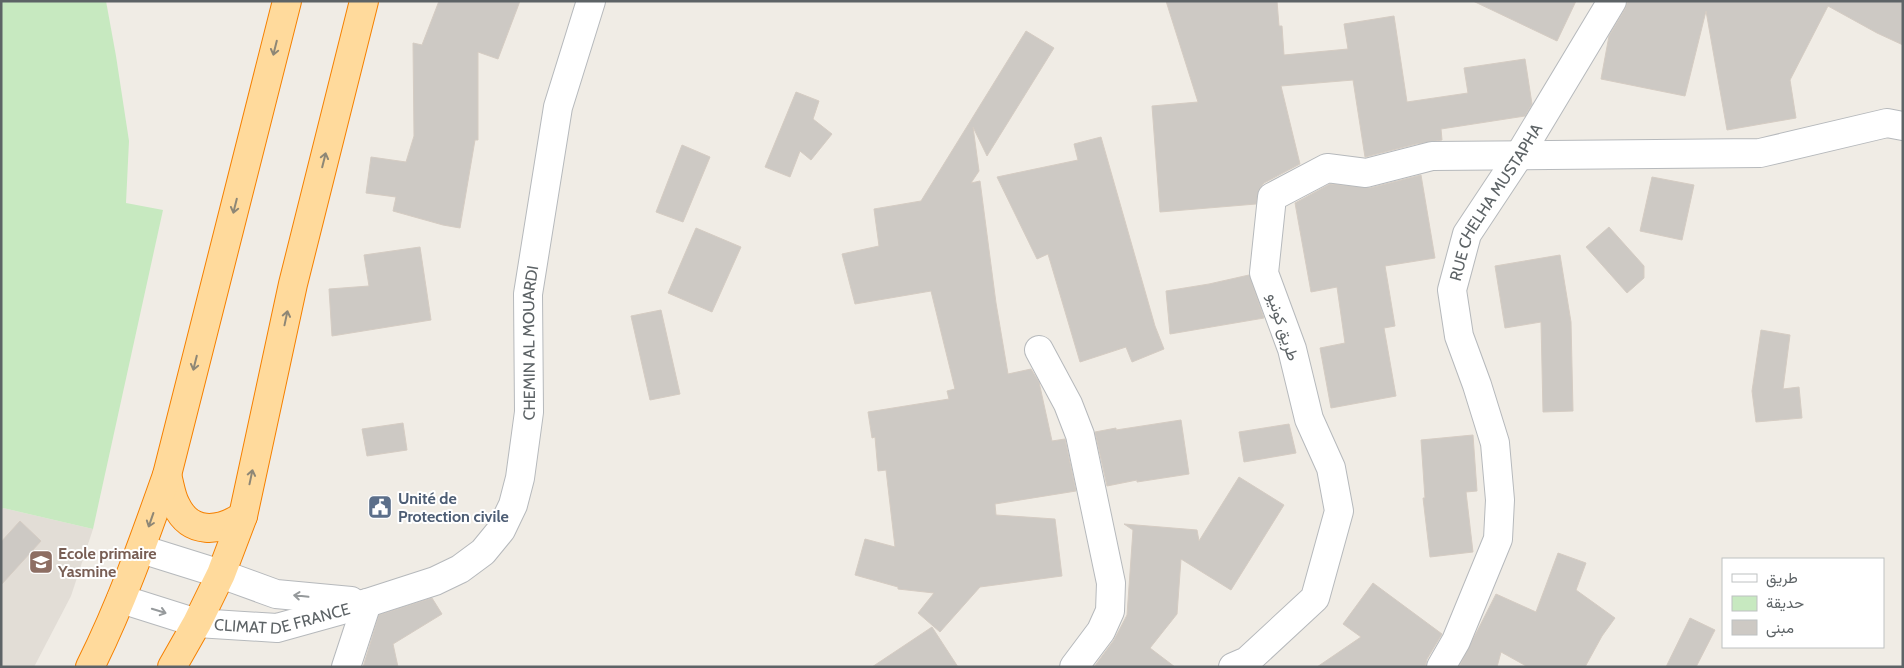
<svg xmlns="http://www.w3.org/2000/svg" width="1904" height="668" viewBox="0 0 1904 668" font-family="Cabin,Vazirmatn,sans-serif">
	<rect width="100%" height="100%" fill="#f0ece5"/>
	<!-- education -->
	<path fill="#e2ddd6" d="M3,508l90,21 -22,67 -37,71h-33v-156z"/>
	<!-- green -->
	<path fill="#c7e9c0" d="M1,1h105l10,55 13,85 -3,62 37,7 -70,319 -90,-21 -2,3z"/>
	<!-- building -->
	<g fill="#cdc9c4" stroke="#d5ccc3">
		<path d="M439,1h81l-22,58 -20,-7v88h-3l-15,88 -17,-3 -50,-14 3,-14 -30,-4 5,-36 35,5 8,-26 -1,-93 9,2z"/>
		<path d="M1166,1h111l2,25h3l2,29 64,-6 -4,-25 50,-8 13,86 61,-9 -4,-25 61,-9 7,45 -7,12 -84,13 1,11 -26,4 -51,13 -12,-77 -72,6 19,78 -36,19 -5,6 -3,15 -96,8 -8,-106 46,-4z"/>
		<path d="M1473,1h103l-19,40z"/>
		<path d="M1628,1h275v44l-26,-12 -49,-27 -38,74 6,38 -69,12 -21,-119 -21,85 -84,-17 8,-43 16,-27z"/>
		<path d="M1026,31l28,17 -67,108 -14,-29 6,44 -8,12 9,-2 16,122 12,71 23,-5 8,13 13,59 13,-2 11,52 -81,13 1,11 59,4 7,57 -82,11 -40,45 -22,-19 16,-20 -36,-4v-2l-43,-12 10,-36 30,8 -9,-77 -8,1 -3,-34 -3,1 -4,-26 81,-13 -2,-8 8,-2 -24,-98 -76,13 -13,-50 37,-8 -5,-37 47,-8z"/>
		<path d="M796,92l23,9 -6,18 19,15 -21,26 -11,-9 -10,26 -25,-10z"/>
		<path d="M1101,137l54,189 9,23 -32,13 -6,-15 -46,15 -32,-108 -11,5 -40,-82 81,-17 -4,-16z"/>
		<path d="M682,145l28,12 -27,65 -27,-10z"/>
		<path d="M1421,175l14,83 -50,8 10,60 -11,2 12,68 -65,12 -11,-60 25,-5 -8,-56 -26,5 -16,-89 35,-19 40,4z"/>
		<path d="M1652,177l42,8 -12,55 -42,-9z"/>
		<path d="M1609,227l35,39v12l-17,15 -41,-46z"/>
		<path d="M696,228l45,19 -29,65 -44,-19z"/>
		<path d="M420,247l11,73 -99,16 -3,-47 40,-3 -5,-31z"/>
		<path d="M1560,255l11,67 2,89 -30,1 -2,-90 -36,6 -10,-62z"/>
		<path d="M1249,275l15,43 -94,16 -4,-43 43,-7z"/>
		<path d="M661,310l19,84 -30,6 -19,-84z"/>
		<path d="M1761,330l29,5 -7,54 16,-2 3,31 -46,4 -4,-31z"/>
		<path d="M1181,420l8,54 -52,8v-2l-30,6 -12,-54 21,-4v2z"/>
		<path d="M403,423l4,27 -40,6 -5,-27z"/>
		<path d="M1289,424l7,29 -52,9 -5,-30z"/>
		<path d="M1473,435l4,56 -11,1 7,60 -43,5 -7,-59h2l-4,-58z"/>
		<path d="M1239,477l45,28 -53,85 -50,-31 -4,55 -27,34 25,19h-81l20,-27 13,-25 6,-85 -9,-6 73,6 2,11z"/>
		<path d="M20,521l21,20 -40,44v-43z"/>
		<path d="M1558,553l28,10 -10,27 39,28 -13,18 -17,31h-57l-27,-15 -4,15h-38l37,-73 40,18z"/>
		<path d="M1373,583l69,51 -15,25 -2,8h-108l44,-30 -18,-13z"/>
		<path d="M432,598l10,16 -49,30 5,23h-35l16,-52z"/>
		<path d="M1690,618l25,12 -19,37h-30z"/>
		<path d="M932,627l26,40h-86z"/>
	</g>
	<g fill="none" stroke-linecap="round" stroke-linejoin="round">
		<defs>
			<g id="minor">
				<path d="M1039,350l29,54 12,31 31,148 -1,28 -9,20 -27,36"/>
				<path d="M346,667l21,-64"/>
				<path d="M1233,667l14,-6 68,-63 24,-87 -8,-43 -22,-49 -17,-70 -28,-76 8,-76 55,-29 39,5 66,-17 328,-3 127,-30 16,3"/>
				<path id="s1" d="M1441,667l15,-26 42,-102 2,-39 -5,-57 -18,-58 -18,-49 -7,-46 15,-56 53,-80 92,-153"/>
			</g>
			<g id="tertiary">
				<path d="M141,549l80,25 55,20 75,7"/>
				<path id="s2" d="M121,599l76,24 80,5 90,-25 68,-22 25,-12 23,-17 18,-22 12,-25 7,-27 9,-66 -1,-118 30,-187 33,-106"/>
			</g>
			<g id="trunk">
				<path d="M167,475c3,10 4,21 9,30 14,30 43,27 67,11"/>
				<path d="M90,667c31,-62 54,-127 77,-192l120,-474"/>
				<path d="M172,667l25,-44 24,-49 22,-58 50,-232 71,-283"/>
			</g>
		</defs>
		<!-- minor casing -->
		<use href="#minor" stroke="#b6b9bc" stroke-width="30"/>
		<!-- tertiary casing -->
		<use href="#tertiary" stroke="#b6b9bc" stroke-width="30"/>
		<!-- trunk casing -->
		<use href="#trunk" stroke="#f58000" stroke-width="30"/>
		<!-- minor -->
		<use href="#minor" stroke="#fff" stroke-width="28"/>
		<!-- tertiary -->
		<use href="#tertiary" stroke="#fff" stroke-width="28"/>
		<!-- trunk -->
		<use href="#trunk" stroke="#ffda9c" stroke-width="28"/>
	</g>
	<!-- one-way arrows -->
	<defs><path id="oneway-shaft" d="M-6 0H5M1.5-3L5.5 0L1.5 3" fill="none" stroke-width="1.6" stroke-linecap="round" stroke-linejoin="round" transform="scale(1.25)"/></defs>
	<g stroke="#8e8776">
		<use href="#oneway-shaft" transform="translate(275 48) rotate(104)"/>
		<use href="#oneway-shaft" transform="translate(324 160) rotate(-76)"/>
		<use href="#oneway-shaft" transform="translate(235 206) rotate(104)"/>
		<use href="#oneway-shaft" transform="translate(286 318) rotate(-78)"/>
		<use href="#oneway-shaft" transform="translate(195 363) rotate(104)"/>
		<use href="#oneway-shaft" transform="translate(251 477) rotate(-78)"/>
		<use href="#oneway-shaft" transform="translate(151 520) rotate(109)"/>
	</g>
	<g stroke="#969a9c">
		<use href="#oneway-shaft" transform="translate(301 596) rotate(-174)"/>
		<use href="#oneway-shaft" transform="translate(159 611) rotate(17)"/>
	</g>
	<!-- icons -->
	<defs>
		<symbol id="civic-square" viewBox="-11 -11 22 22"><rect x="-9" y="-9" width="18" height="18" rx="4" fill="#5c6f8a" stroke="#fff"/><path d="M-.6-6.5H3V-4.5H.6V-3L4-1V1h2V6H-6V1h2V-1L-.6-3ZM-1.2 2.5V6h2.4V2.5Z" fill="#fff"/></symbol>
		<symbol id="school-square" viewBox="-11 -11 22 22"><rect x="-9" y="-9" width="18" height="18" rx="4" fill="#8d6e63" stroke="#fff"/><path d="M0-5L7-2L0 1L-7-2ZM-4 1L0 2.5L4 1V4Q0 6-4 4Z" fill="#fff"/></symbol>
	</defs>
	<g fill-rule="evenodd">
		<use href="#civic-square" x="366" y="493" width="28" height="28"/>
		<use href="#school-square" x="27" y="548" width="28" height="28"/>
	</g>
	<g text-anchor="middle" dominant-baseline="central" stroke-width="4" stroke-linejoin="round" paint-order="stroke">
		<!-- street labels -->
		<g font-size="16" fill="#5d6366" stroke="#fff">
			<text stroke="none"><textPath href="#s1" startOffset="495">RUE CHELHA MUSTAPHA</textPath></text>
			<text transform="translate(1283 327) rotate(72)">طريق كونيو</text>
			<text stroke="none"><textPath href="#s2" startOffset="601">CHEMIN AL MOUARDI</textPath></text>
			<text stroke="none"><textPath href="#s2" startOffset="166">CLIMAT DE FRANCE</textPath></text>
		</g>
		<!-- service labels -->
		<g font-size="16" font-weight="bold" fill="#4e5e75" stroke="#fff" text-anchor="start">
			<text x="398" y="498">Unité de<tspan x="398" dy="18">Protection civile</tspan></text>
		</g>
		<!-- education labels -->
		<g font-size="16" font-weight="bold" fill="#785e54" stroke="#fff" text-anchor="start">
			<text x="58" y="553">Ecole primaire<tspan x="58" dy="18">Yasmine</tspan></text>
		</g>
	</g>
	<!-- border -->
	<rect width="1904" height="668" fill="none" stroke="#5d6366" stroke-width="5"/>
	<!-- legend -->
	<rect x="1722" y="558" width="162" height="90" fill="#ffffff" stroke="#bec1c2"/>
	<rect x="1732" y="574" width="25" height="8" fill="#ffffff" stroke="#bec1c2"/>
	<text x="1766" y="583" font-size="15" fill="#5d6366">طريق</text>
	<rect x="1732" y="596" width="25" height="15" fill="#c7e9c0" stroke="#bec1c2"/>
	<text x="1766" y="608" font-size="15" fill="#5d6366">حديقة</text>
	<rect x="1732" y="620" width="25" height="15" fill="#cdc9c4" stroke="#bec1c2"/>
	<text x="1766" y="633" font-size="15" fill="#5d6366">مبنى</text>
</svg>
